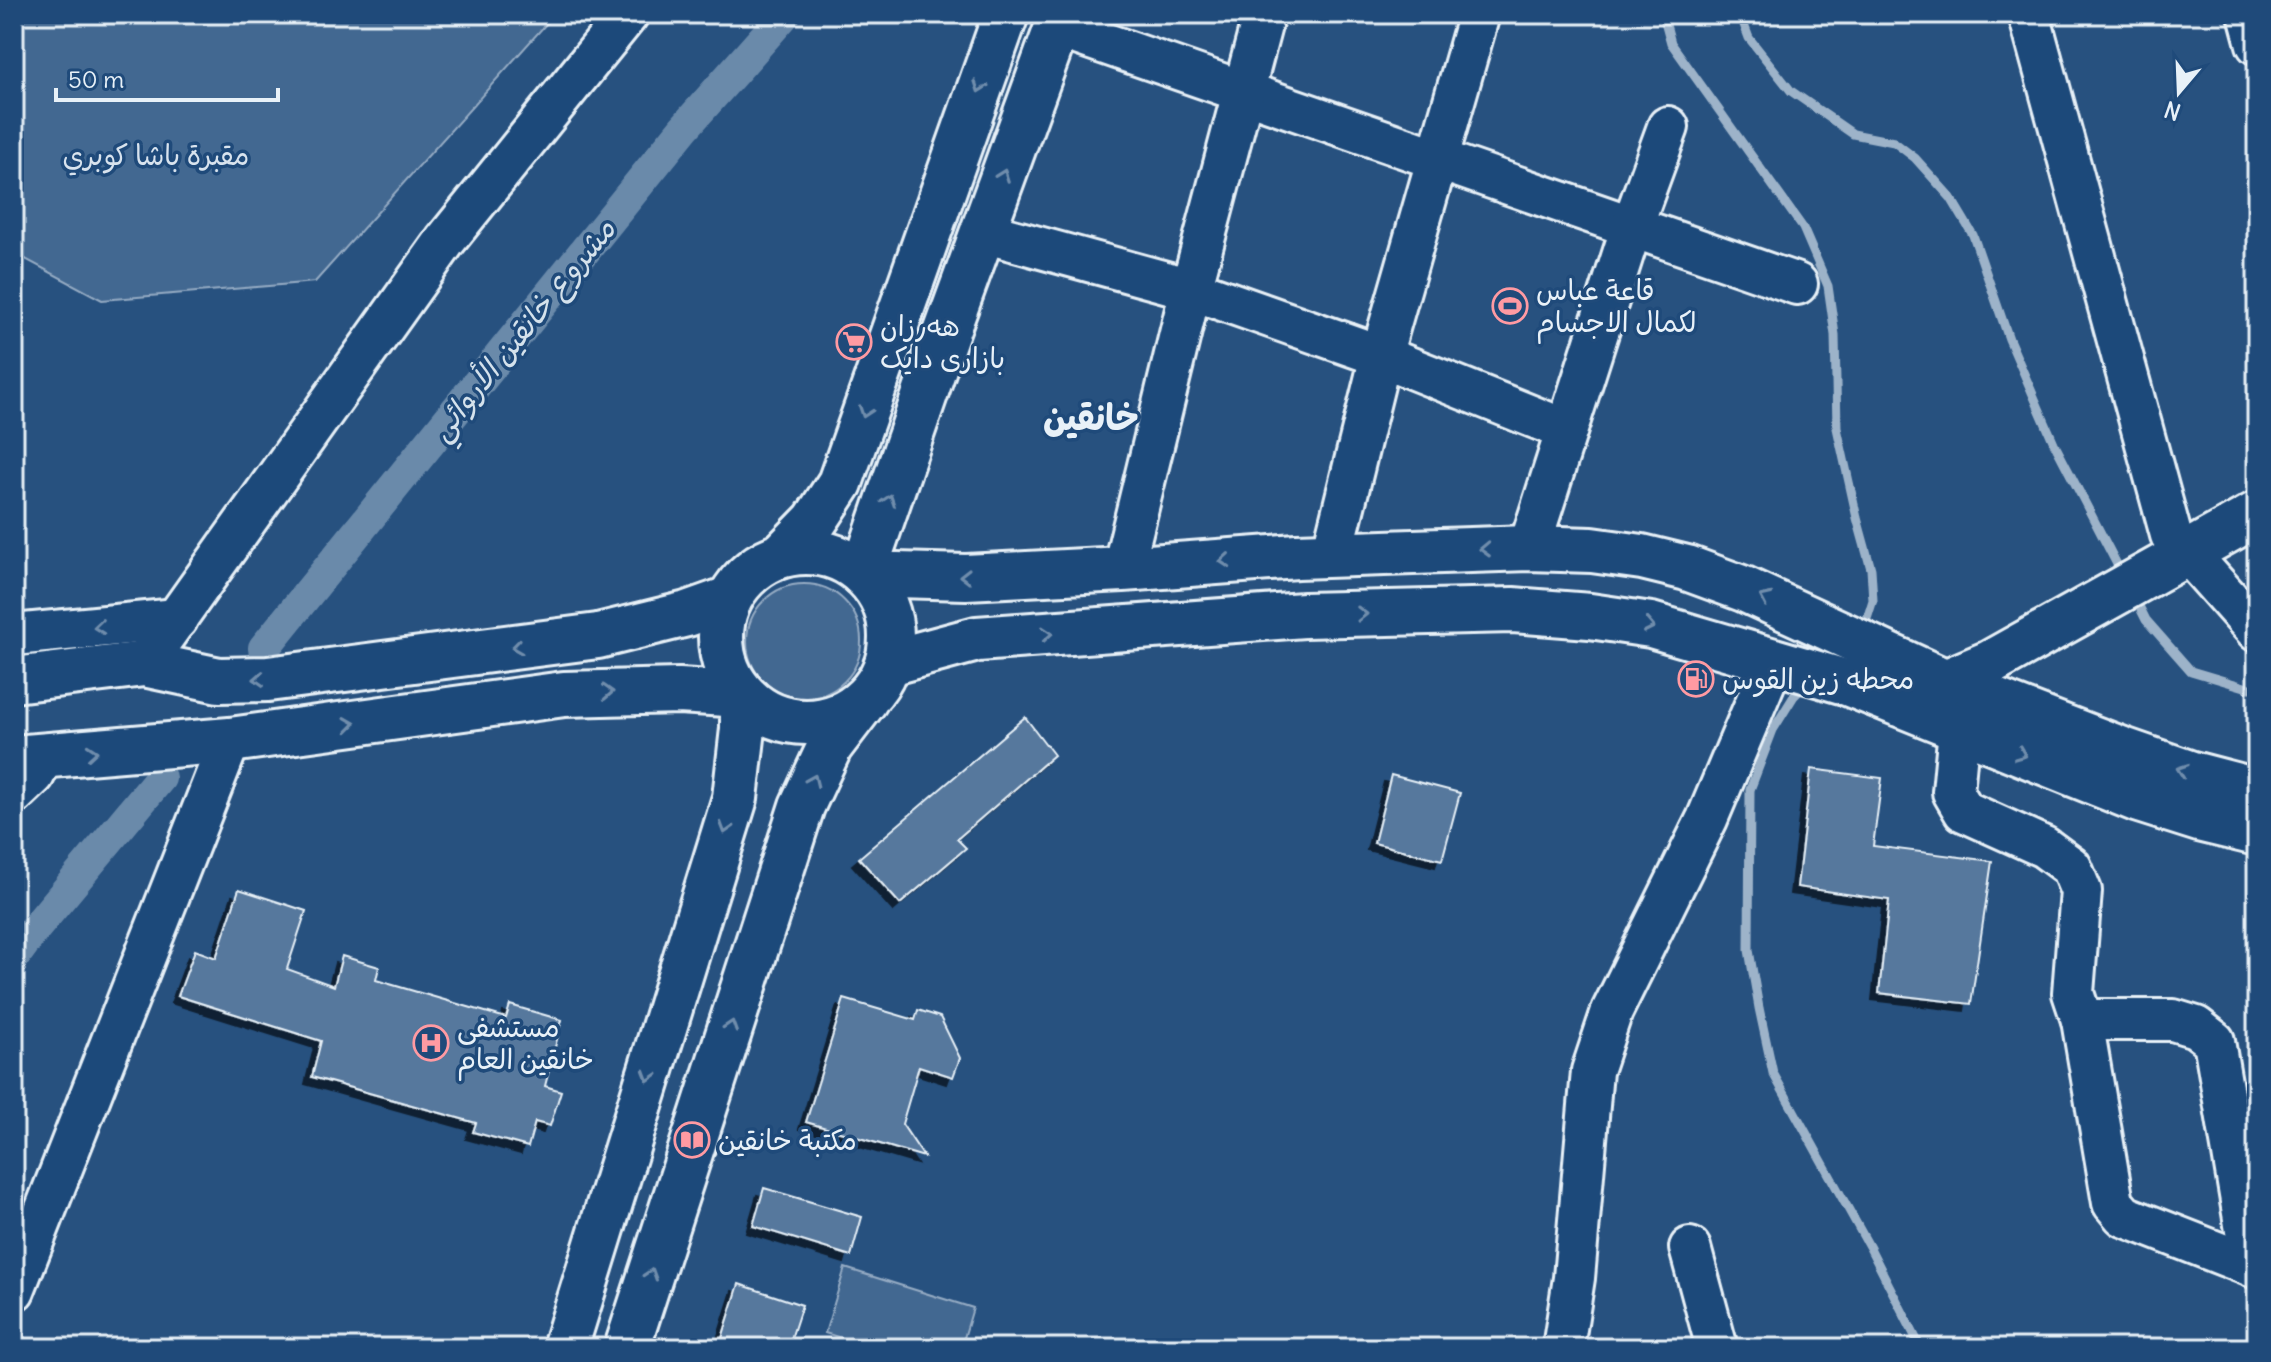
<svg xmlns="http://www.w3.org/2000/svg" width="2271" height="1362" viewBox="0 0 2271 1362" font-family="Delius,'Playpen Sans Arabic',sans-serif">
	<defs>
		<filter id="shadow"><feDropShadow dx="-7" dy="7" stdDeviation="0" flood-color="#0009"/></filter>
	</defs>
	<rect width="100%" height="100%" fill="#27517f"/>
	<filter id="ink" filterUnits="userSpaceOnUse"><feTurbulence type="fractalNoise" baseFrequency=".0125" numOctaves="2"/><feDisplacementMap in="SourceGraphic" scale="16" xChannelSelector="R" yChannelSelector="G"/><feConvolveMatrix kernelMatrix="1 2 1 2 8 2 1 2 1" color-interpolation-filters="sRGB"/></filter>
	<g filter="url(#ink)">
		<!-- green -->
		<g fill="#436891" stroke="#96acc4" stroke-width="2">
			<path d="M14,14h541l-240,268 -213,18 -88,-47z"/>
			<circle cx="804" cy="641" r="57"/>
			<path d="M845,1268l128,40 -12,40h-88l-48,-15z"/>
		</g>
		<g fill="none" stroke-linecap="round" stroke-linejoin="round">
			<!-- stream -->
			<g stroke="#9db3c9" stroke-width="9">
				<path d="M1663,14l8,29 132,185 25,58 7,49 2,93 20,90 14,51 2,31 -7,22 -7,7"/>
				<path d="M1740,14l9,24 42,53 62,43 41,8 21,16 36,40 22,37 36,104 45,104 68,131"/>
				<path d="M2133,594l13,26 45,51 57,17h9"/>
				<path d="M1807,683l-13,13 -21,34 -23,60 -1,160 10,58 14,65 97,175 51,100"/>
			</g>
			<!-- canal -->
			<g stroke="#6b8aaa" stroke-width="32">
				<path d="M264,648l420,-520 101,-114"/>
				<path d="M14,957l19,-26 127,-153"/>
			</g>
		</g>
		<!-- building -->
		<g fill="#57789d" stroke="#e8f1f8" stroke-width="2" filter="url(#shadow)">
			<path d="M1025,717l29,38 -97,84 9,9 -66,56 -41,-46z"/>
			<path d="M1811,769l71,9 -9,68 119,15 -21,143 -92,-11 10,-93 -92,-13z"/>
			<path d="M1391,775l69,18 -18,67 -68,-17z"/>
			<path d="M239,889l67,22 -19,58 47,17 8,-30 37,11 -3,13 130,38 4,-13 52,15 -17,66 16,5 -11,35 -15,-4 -7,25 -55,-15 3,-9 -164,-46 9,-36 -143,-45 17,-46 21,8z"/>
			<path d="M844,999l71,21 3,-10 22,7 20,41 -7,19 -34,-11 -17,58 22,33 -118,-35z"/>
			<path d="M764,1188l98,29 -11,39 -98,-30z"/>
			<path d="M739,1284l63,21 -14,43h-69z"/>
		</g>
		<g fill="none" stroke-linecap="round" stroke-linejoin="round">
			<defs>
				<g id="minor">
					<path d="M2029,14l142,521"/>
					<path d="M2249,14l8,30"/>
					<path d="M1057,27l740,257"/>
					<path d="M983,232l208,57 190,67 185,74"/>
					<path d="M1529,548l103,-322 36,-99"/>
					<path d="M2188,553l69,78"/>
					<path d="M1332,555l49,-199 98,-342"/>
					<path d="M1123,569l68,-280 73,-275"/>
					<path d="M14,635l163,-16"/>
					<path d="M144,664l301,-423 183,-227"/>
					<path d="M1959,729l-6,63 11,19 80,36 27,20 10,24 -8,102 9,27 31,183 11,13 133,52"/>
					<path d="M14,794l20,-19 9,-19"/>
					<path d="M2082,1020h91l23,7 18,14 38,225"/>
					<path d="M1690,1248l27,100"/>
					<path d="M14,1290l216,-550"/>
					<path d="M1563,1348l11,-70 18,-207 20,-60 95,-192 67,-159"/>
				</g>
				<g id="major">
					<path d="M1062,14l-117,322 -82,238 103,3 157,-8 174,-13 232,-8 63,2 50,7 45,11 57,21 202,93 177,68 69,24 65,17"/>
					<circle cx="806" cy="637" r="85"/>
					<path d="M782,555l33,-34 25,-38 166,-469"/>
					<path d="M888,663l89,-24 327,-24 209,-5 77,6 61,9 194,57 294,118 60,19 58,14"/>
					<path d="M14,680l130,-16 75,16 49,-1 330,-43 89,-22 42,-15"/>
					<path d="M1931,688l59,-25 267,-149"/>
					<path d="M14,758l216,-18 334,-46 115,-3 64,4v34l-8,69 -170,550"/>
					<path d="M627,1348l175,-542 28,-60 36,-47"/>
				</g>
			</defs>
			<!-- minor casing -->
			<use href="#minor" stroke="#e8f1f8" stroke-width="46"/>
			<!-- major casing -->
			<use href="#major" stroke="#e8f1f8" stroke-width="50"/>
			<!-- minor -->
			<use href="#minor" stroke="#1f4a7a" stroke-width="40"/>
			<!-- major -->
			<use href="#major" stroke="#1f4a7a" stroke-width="44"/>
		</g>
		<!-- one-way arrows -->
		<defs><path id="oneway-chevron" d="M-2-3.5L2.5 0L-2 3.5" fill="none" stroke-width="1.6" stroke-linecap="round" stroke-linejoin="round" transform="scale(2)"/></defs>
		<g stroke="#6f8dac">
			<use href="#oneway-chevron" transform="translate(980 87) rotate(110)"/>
			<use href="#oneway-chevron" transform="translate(1003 175) rotate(-70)"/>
			<use href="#oneway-chevron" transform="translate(865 412) rotate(109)"/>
			<use href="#oneway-chevron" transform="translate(889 500) rotate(-71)"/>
			<use href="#oneway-chevron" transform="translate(1485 549) rotate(178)"/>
			<use href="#oneway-chevron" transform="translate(1225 561) rotate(175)"/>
			<use href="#oneway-chevron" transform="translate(965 576) rotate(180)"/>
			<use href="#oneway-chevron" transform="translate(1765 598) rotate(-155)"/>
			<use href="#oneway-chevron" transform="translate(1362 614) rotate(-1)"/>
			<use href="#oneway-chevron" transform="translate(1649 626) rotate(12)"/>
			<use href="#oneway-chevron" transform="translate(99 627) rotate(174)"/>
			<use href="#oneway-chevron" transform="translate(1047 634) rotate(-4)"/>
			<use href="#oneway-chevron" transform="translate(517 647) rotate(172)"/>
			<use href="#oneway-chevron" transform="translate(259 679) rotate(177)"/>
			<use href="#oneway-chevron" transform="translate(608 692) rotate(-3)"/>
			<use href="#oneway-chevron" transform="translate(350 724) rotate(-8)"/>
			<use href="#oneway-chevron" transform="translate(92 752) rotate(-5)"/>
			<use href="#oneway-chevron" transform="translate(2021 754) rotate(22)"/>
			<use href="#oneway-chevron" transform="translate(2182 770) rotate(-161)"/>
			<use href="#oneway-chevron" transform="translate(813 780) rotate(-66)"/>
			<use href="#oneway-chevron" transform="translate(726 828) rotate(107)"/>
			<use href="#oneway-chevron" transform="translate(731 1026) rotate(-72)"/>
			<use href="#oneway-chevron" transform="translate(649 1076) rotate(107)"/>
			<use href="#oneway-chevron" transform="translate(651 1274) rotate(-72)"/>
		</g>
	</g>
	<!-- icons -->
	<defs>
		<symbol id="stadium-ring" viewBox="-11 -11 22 22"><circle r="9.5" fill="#1f4a7a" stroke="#ff9aa2" stroke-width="1.5"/><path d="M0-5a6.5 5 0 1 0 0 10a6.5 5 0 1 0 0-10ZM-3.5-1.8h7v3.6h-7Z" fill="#ff9aa2"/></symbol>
		<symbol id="supermarket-ring" viewBox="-11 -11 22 22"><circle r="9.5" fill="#1f4a7a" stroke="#ff9aa2" stroke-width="1.5"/><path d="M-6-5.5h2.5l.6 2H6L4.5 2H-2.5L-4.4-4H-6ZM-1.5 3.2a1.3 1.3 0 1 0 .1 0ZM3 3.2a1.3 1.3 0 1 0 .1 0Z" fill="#ff9aa2"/></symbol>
		<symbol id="fuel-ring" viewBox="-11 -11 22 22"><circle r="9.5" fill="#1f4a7a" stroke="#ff9aa2" stroke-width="1.5"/><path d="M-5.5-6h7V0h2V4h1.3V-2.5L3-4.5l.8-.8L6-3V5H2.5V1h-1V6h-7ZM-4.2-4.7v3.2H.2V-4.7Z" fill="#ff9aa2"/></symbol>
		<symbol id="hospital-ring" viewBox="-11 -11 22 22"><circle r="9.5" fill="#1f4a7a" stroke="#ff9aa2" stroke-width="1.5"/><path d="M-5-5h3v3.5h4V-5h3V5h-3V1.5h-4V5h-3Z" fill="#ff9aa2"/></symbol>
		<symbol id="library-ring" viewBox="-11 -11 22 22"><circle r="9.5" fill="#1f4a7a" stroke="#ff9aa2" stroke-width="1.5"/><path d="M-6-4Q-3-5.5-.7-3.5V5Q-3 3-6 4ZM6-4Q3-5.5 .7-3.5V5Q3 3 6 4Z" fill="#ff9aa2"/></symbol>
	</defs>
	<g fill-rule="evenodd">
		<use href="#stadium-ring" x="1490" y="286" width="40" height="40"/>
		<use href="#supermarket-ring" x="834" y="322" width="40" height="40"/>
		<use href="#fuel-ring" x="1676" y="659" width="40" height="40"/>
		<use href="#hospital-ring" x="411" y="1023" width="40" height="40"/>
		<use href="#library-ring" x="672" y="1120" width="40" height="40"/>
	</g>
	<g text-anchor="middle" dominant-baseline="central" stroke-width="7" stroke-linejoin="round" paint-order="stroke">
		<!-- park labels -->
		<g font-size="28" fill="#d8e3ee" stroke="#1f4a7a">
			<text x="156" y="155">مقبرة باشا كوبري</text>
		</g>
		<!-- poi labels -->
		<g font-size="28" fill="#e8f1f8" stroke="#1f4a7a" text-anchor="start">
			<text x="1536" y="290">قاعة عباس<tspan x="1536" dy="32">لكمال الاجسام</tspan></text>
			<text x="880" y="326">هەرزان<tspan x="880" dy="32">بازاری دایک</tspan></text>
			<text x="1722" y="679">محطه زين القوس</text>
			<text x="457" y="1027">مستشفى<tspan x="457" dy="32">خانقين العام</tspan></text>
			<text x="718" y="1140">مكتبة خانقين</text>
		</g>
		<!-- water labels -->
		<g font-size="30" font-style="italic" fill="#d5e2ec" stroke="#1f4a7a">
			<text transform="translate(522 329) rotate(-51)">مشروع خانقين الأروائي</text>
		</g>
		<!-- district labels -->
		<g font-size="36" font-weight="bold" fill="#e8f1f8" stroke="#1f4a7a">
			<text x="1091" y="417">خانقين</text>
		</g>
	</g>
	<!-- margin -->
	<rect width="2271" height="1362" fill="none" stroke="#1f4a7a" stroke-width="48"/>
	<rect x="24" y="24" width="2223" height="1314" fill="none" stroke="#e8f1f8" stroke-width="3" filter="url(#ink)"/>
	<!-- north arrow -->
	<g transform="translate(2179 92) rotate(199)" stroke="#1f4a7a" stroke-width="6" paint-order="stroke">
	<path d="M0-6L14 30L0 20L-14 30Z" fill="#e8f1f8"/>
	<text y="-12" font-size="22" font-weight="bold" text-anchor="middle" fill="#e8f1f8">N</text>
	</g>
	<!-- scale -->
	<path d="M56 88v12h222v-12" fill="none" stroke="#e8f1f8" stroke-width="4"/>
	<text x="68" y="88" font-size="24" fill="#e8f1f8" stroke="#1f4a7a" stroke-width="6" paint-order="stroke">50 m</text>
</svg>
